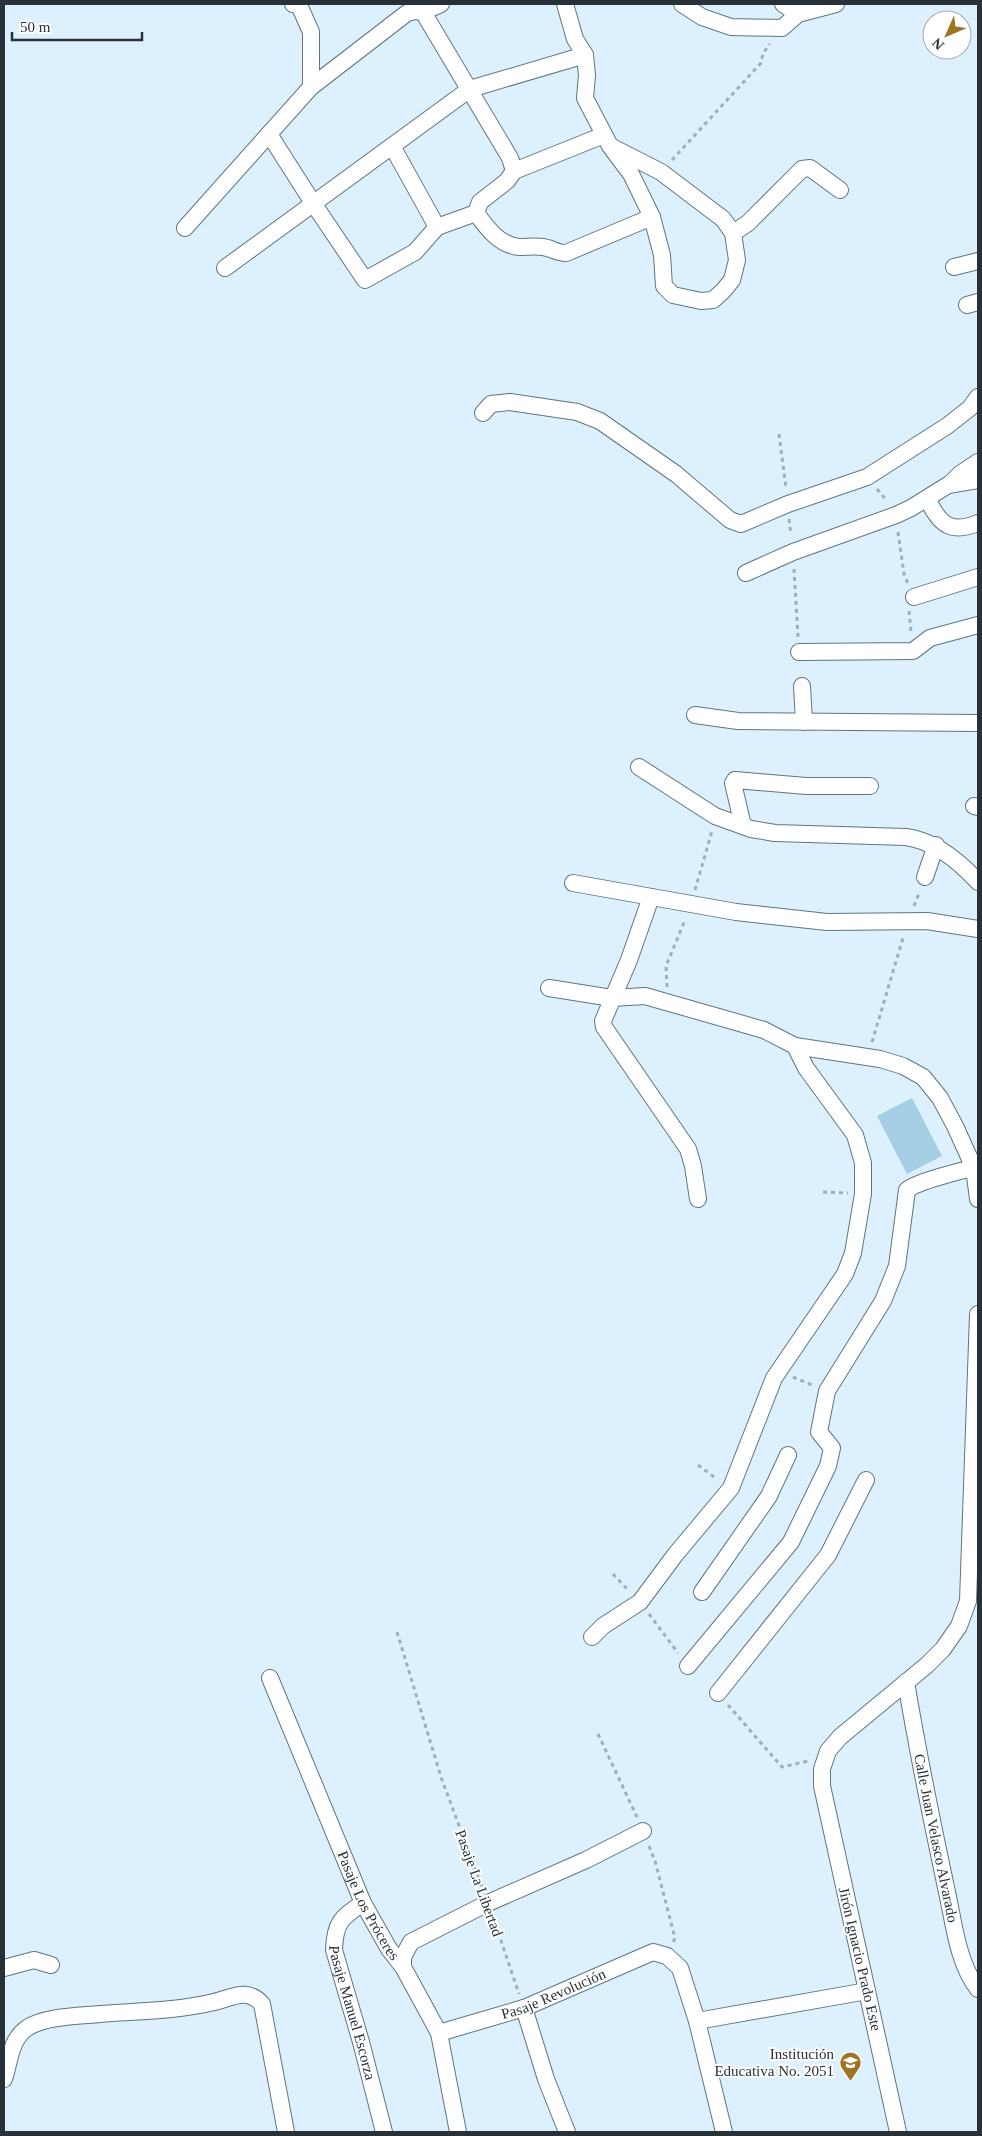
<svg xmlns="http://www.w3.org/2000/svg" width="982" height="2136" viewBox="0 0 982 2136" font-family="Georgia,serif">
	<rect width="100%" height="100%" fill="#dcf0fd"/>
	<!-- green -->
	<path fill="#a6cee5" d="M912,1098l30,58 -35,18 -30,-58z"/>
	<g fill="none" stroke-linecap="round" stroke-linejoin="round">
		<defs>
			<g id="minor">
				<path d="M293,4l6,1 12,27v55"/>
				<path d="M565,4l10,35 10,16 2,20 -2,23 25,48 21,28 21,43 10,38 2,31 9,9 28,6 12,-1 10,-9 9,-11 5,-20 -4,-27 -10,-14 -62,-47 -51,-26"/>
				<path d="M682,4l20,13 29,10 51,1 16,-14 38,-10"/>
				<path d="M783,4l15,10"/>
				<path d="M423,12l18,-8"/>
				<path d="M269,134l44,69 52,77 50,-28 22,-25 39,-14"/>
				<path d="M604,135l-90,36 -7,10 -27,21 -4,11c11,15 23,32 43,34 8,0 16,-1 24,0 8,1 14,6 23,6l86,-36"/>
				<path d="M392,146l45,81"/>
				<path d="M185,228l126,-141 96,-74 8,-2 8,1 87,146 4,13"/>
				<path d="M733,233l15,-10 54,-54 8,-1 30,22"/>
				<path d="M954,267l24,-6"/>
				<path d="M225,268l245,-179 115,-34"/>
				<path d="M967,305l11,-3"/>
				<path d="M483,413l8,-9 19,-2 67,10 23,9 76,53 54,46 11,4 47,-20 79,-27 80,-51 23,-18 8,-11"/>
				<path d="M949,485l11,-11 18,-12"/>
				<path d="M931,496l-2,6c12,25 24,31 49,21"/>
				<path d="M746,573l47,-21 103,-37 15,-7 37,-23 30,-5"/>
				<path d="M914,597l64,-20"/>
				<path d="M799,652l114,-1 17,-13 48,-13"/>
				<path d="M802,686l2,36"/>
				<path d="M695,715l43,6 240,2"/>
				<path d="M639,767l76,49 36,13 24,4 131,4c29,4 53,24 72,45"/>
				<path d="M974,806l4,1"/>
				<path d="M743,826l-10,-43 2,-3 71,6h64"/>
				<path d="M925,877l11,-32"/>
				<path d="M573,883l163,29 91,10 100,-1 51,8"/>
				<path d="M651,897l-22,63 -26,61 1,6 84,122 5,17 5,33"/>
				<path d="M549,988l63,10 33,-2 119,34 31,16 85,13 23,7 20,11 17,21 15,28 19,42 4,31"/>
				<path d="M702,1592l67,-96 19,-41"/>
				<path d="M592,1637l11,-11 37,-24 35,-47 56,-67 43,-110 71,-104 8,-21 10,-59v-31l-8,-28 -49,-67 -11,-22"/>
				<path d="M688,1666l103,-124 37,-76 4,-18 -13,-16 8,-41 56,-90 14,-35 10,-76c5,-7 60,-21 71,-23"/>
				<path id="s1" d="M270,1678l93,225 26,46 14,18 36,66 19,99"/>
				<path id="s2" d="M906,1682c12,71 26,140 41,210 7,32 11,72 31,97"/>
				<path d="M718,1693l110,-138 38,-75"/>
				<path id="s3" d="M363,1903c-22,15 -28,19 -29,47l27,92 23,90"/>
				<path d="M403,1967v-10l8,-15 77,-39 98,-43 57,-29"/>
				<path d="M4,1968l30,-8 17,5"/>
				<path d="M524,2008l22,71 21,53"/>
				<path d="M697,2021l170,-30"/>
				<path id="s4" d="M439,2033l85,-25 129,-56 14,4 13,12 17,53 27,111"/>
				<path d="M4,2079c6,-18 6,-39 23,-51 18,-12 52,-12 73,-14 38,-3 77,-3 114,-12 18,-4 33,-15 48,2l24,128"/>
				<path d="M898,2132l-76,-346v-17l6,-18 12,-14 87,-72 16,-16 16,-23 9,-25 10,-287"/>
			</g>
		</defs>
		<!-- minor casing -->
		<use href="#minor" stroke="#5e7583" stroke-width="18"/>
		<!-- path -->
		<g stroke="#9eafb9" stroke-width="3" stroke-dasharray="4 4" stroke-linecap="butt">
			<path d="M672,160l89,-97 2,-10 7,-9"/>
			<path d="M779,434l7,54"/>
			<path d="M877,489l10,12"/>
			<path d="M789,519l2,16"/>
			<path d="M898,532l6,42 4,10"/>
			<path d="M794,569l4,68"/>
			<path d="M909,611l2,21"/>
			<path d="M695,890l17,-59"/>
			<path d="M914,906l6,-15"/>
			<path d="M667,987l-1,-21 19,-46"/>
			<path d="M872,1042l31,-104"/>
			<path d="M823,1192l25,1"/>
			<path d="M793,1377l19,8"/>
			<path d="M698,1465l19,14"/>
			<path d="M613,1574l15,16"/>
			<path d="M649,1614l29,39"/>
			<path d="M397,1632l44,145 42,113"/>
			<path d="M728,1705l54,62 26,-6"/>
			<path d="M598,1734l39,83"/>
			<path d="M649,1846l6,15 20,77 -2,5"/>
			<path d="M493,1917l26,77"/>
		</g>
		<!-- minor -->
		<use href="#minor" stroke="#fff" stroke-width="16"/>
	</g>
	<!-- icons -->
	<defs>
		<symbol id="school-pin" viewBox="-11 -11 22 30"><path d="M0 17L-7.5 6A9.5 9.5 0 1 1 7.5 6Z" fill="#9e7322" stroke="#fff"/><path d="M0-5L7-2L0 1L-7-2ZM-4 1L0 2.5L4 1V4Q0 6-4 4Z" fill="#fff"/></symbol>
	</defs>
	<g fill-rule="evenodd">
		<use href="#school-pin" x="838" y="2050" width="25" height="34"/>
	</g>
	<g text-anchor="middle" dominant-baseline="central" stroke-width="4" stroke-linejoin="round" paint-order="stroke">
		<!-- street labels -->
		<g font-size="15" fill="#273137" stroke="#fff">
			<text stroke="none"><textPath href="#s2" startOffset="159">Calle Juan Velasco Alvarado</textPath></text>
			<text transform="translate(479 1883) rotate(70)">Pasaje La Libertad</text>
			<text stroke="none"><textPath href="#s1" startOffset="248">Pasaje Los Próceres</textPath></text>
			<text transform="translate(860 1959) rotate(77)">Jirón Ignacio Prado Este</text>
			<text stroke="none"><textPath href="#s4" startOffset="121">Pasaje Revolución</textPath></text>
			<text stroke="none"><textPath href="#s3" startOffset="124">Pasaje Manuel Escorza</textPath></text>
		</g>
		<!-- poi labels -->
		<g font-size="15" fill="#273137" stroke="#fff" text-anchor="end">
			<text x="834" y="2054">Institución<tspan x="834" dy="17">Educativa No. 2051</tspan></text>
		</g>
	</g>
	<!-- border -->
	<rect width="982" height="2136" fill="none" stroke="#273137" stroke-width="10"/>
	<!-- north arrow -->
	<g transform="translate(947 35) rotate(225)"><circle r="24" fill="#ffffff" stroke="#a9adaf"/>
	<path d="M0-4L9 19L0 12L-9 19Z" fill="#9e7322"/>
	<text y="-8" font-size="14" font-weight="bold" text-anchor="middle" fill="#273137">N</text>
	</g>
	<!-- scale -->
	<path d="M12 32v8h130v-8" fill="none" stroke="#273137" stroke-width="2.5"/>
	<text x="20" y="32" font-size="15" fill="#273137" stroke="#ffffff" stroke-width="4" paint-order="stroke">50 m</text>
</svg>
